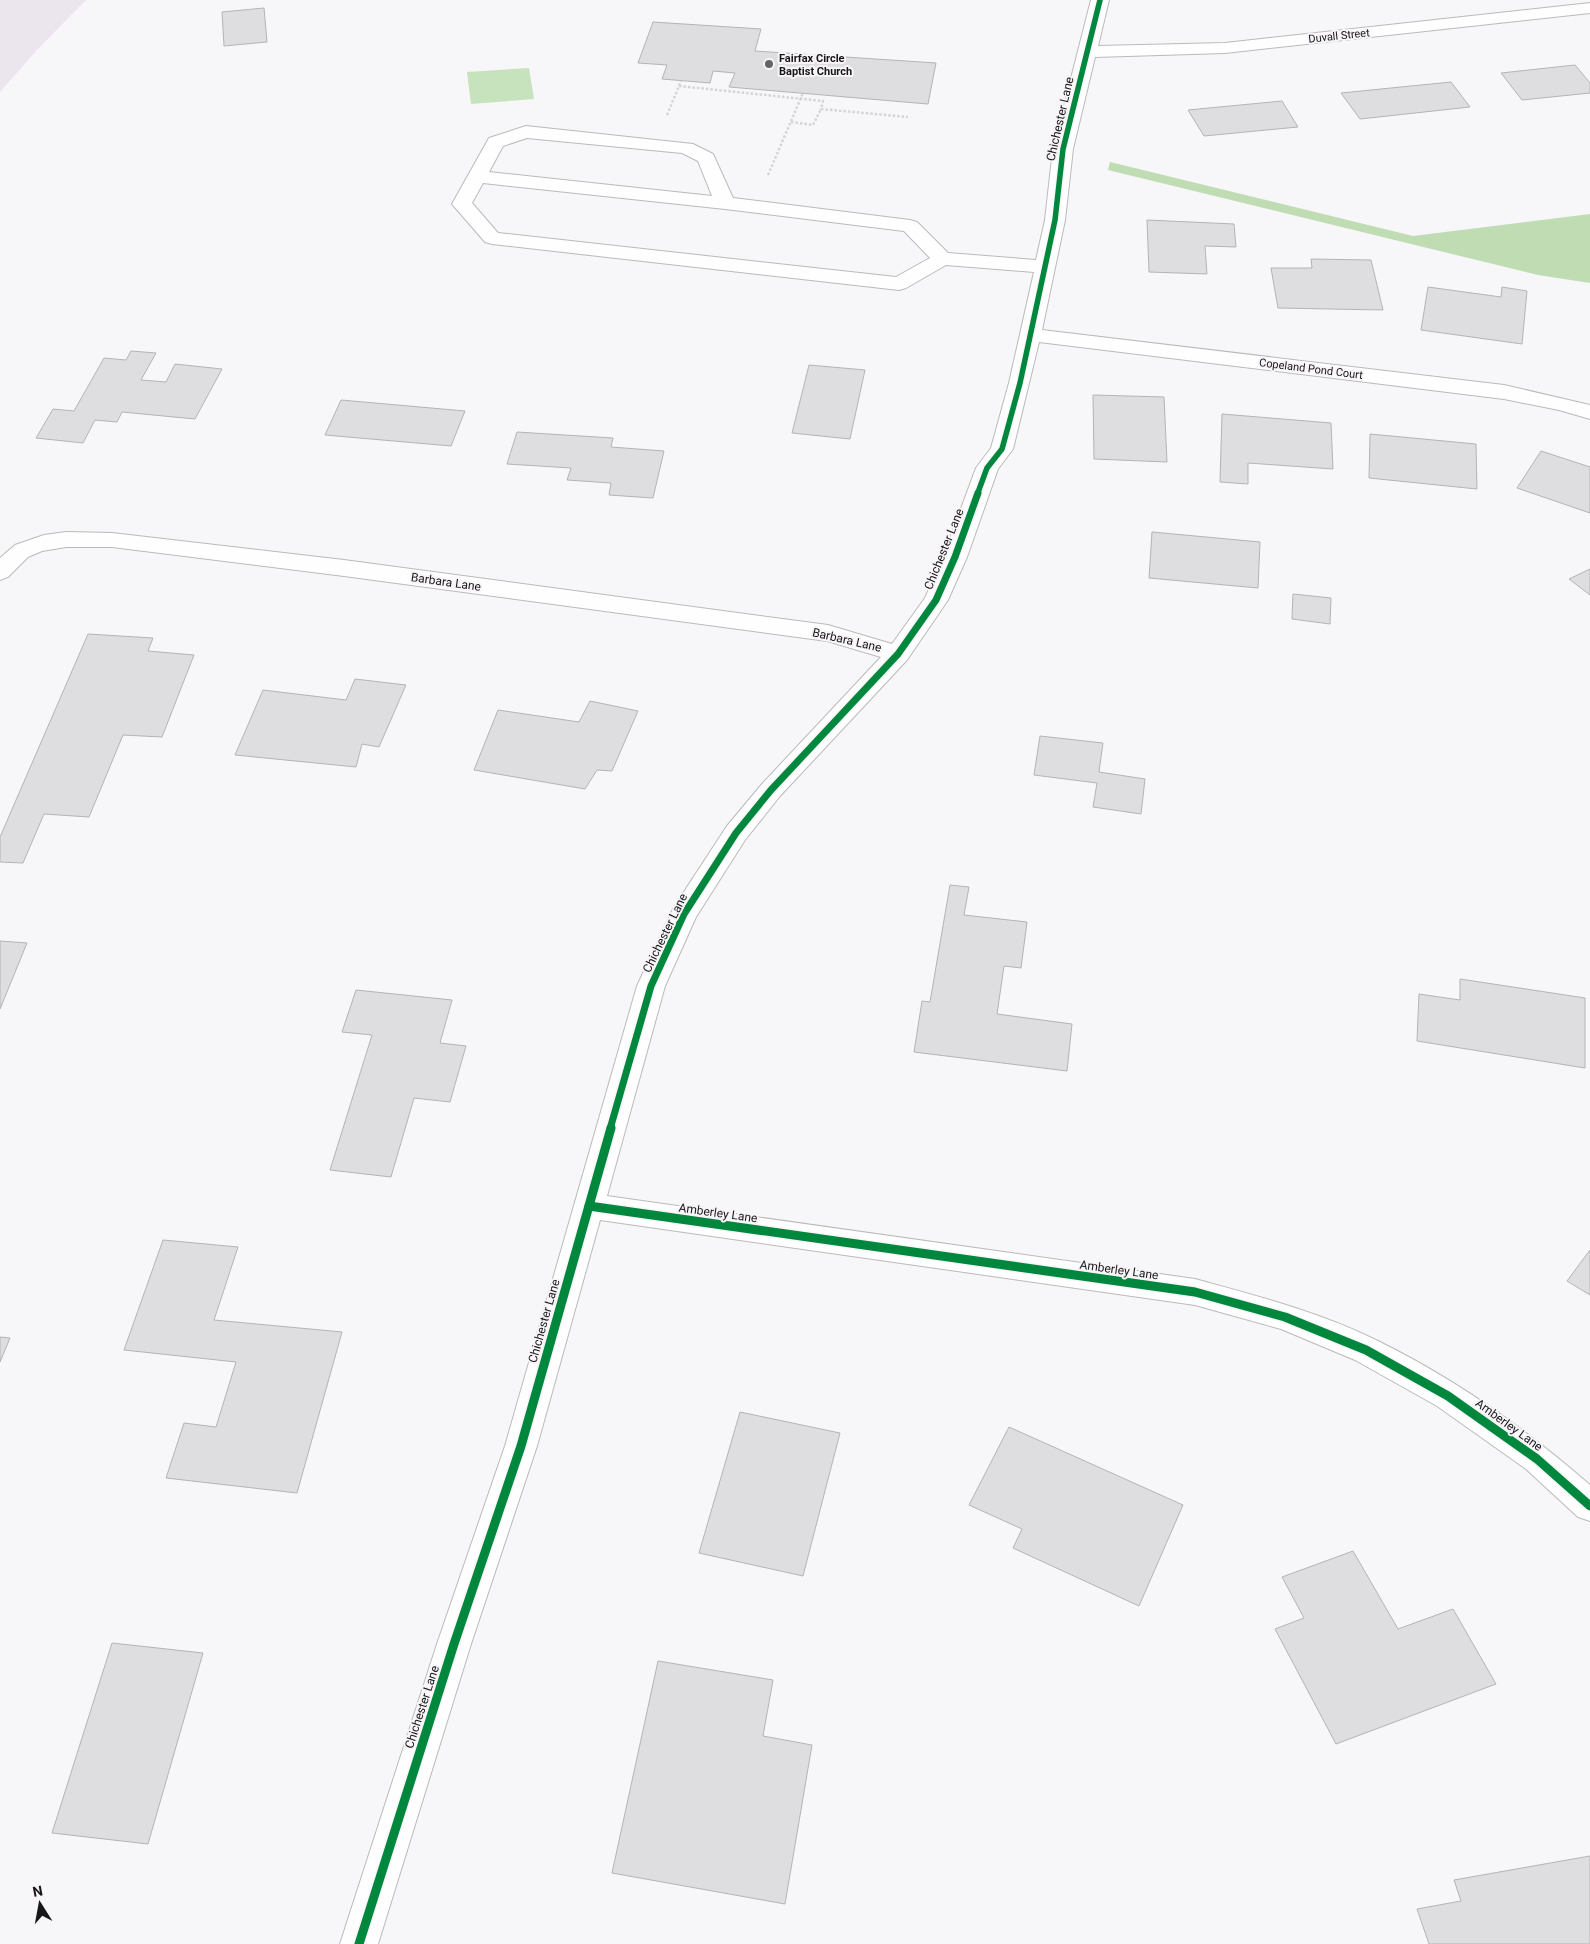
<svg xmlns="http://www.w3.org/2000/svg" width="1590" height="1944" viewBox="0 0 1590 1944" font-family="Roboto,sans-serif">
	<rect width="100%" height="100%" fill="#f7f6f8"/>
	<!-- built -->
	<path fill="#ebe6ed" d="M0,0h86l-51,52 -35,40z"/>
	<!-- green -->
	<path fill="#c7e3bd" d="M529,68l5,31 -63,5 -4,-32z"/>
	<!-- forest -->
	<path fill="#bfdcb3" d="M1110,162l303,74 177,-22v69l-52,-8 -430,-105z"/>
	<!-- building -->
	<g fill="#dedee0" stroke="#b4b3b5">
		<path d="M264,8l3,34 -43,4 -2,-34z"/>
		<path d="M653,22l108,7 -6,22 181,12 -8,41 -199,-17 6,-14 -22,-2 -3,12 -48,-4 5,-14 -29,-2z"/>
		<path d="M1575,65l15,18v10l-68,7 -21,-27z"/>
		<path d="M1451,82l19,25 -110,12 -19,-26z"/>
		<path d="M1282,101l16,26 -94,9 -16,-26z"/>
		<path d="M1147,220l87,4 2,23 -31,-1 2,28 -58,-2z"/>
		<path d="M1311,259l60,1 12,50 -105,-2 -7,-40h41z"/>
		<path d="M1428,287l73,10 1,-10 25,4 -5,53 -101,-14z"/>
		<path d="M131,351l25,2 -15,27 25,2 9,-18 47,5 -27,50 -73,-7 -5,10 -22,-2 -12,23 -47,-5 17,-29 21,2 30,-53 22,2z"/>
		<path d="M809,365l56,5 -15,69 -58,-6z"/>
		<path d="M1093,395l71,2 3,65 -73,-3z"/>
		<path d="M341,400l124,11 -14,35 -126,-11z"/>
		<path d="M1222,414l109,9 2,46 -85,-6v21l-28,-2z"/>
		<path d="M517,432l96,6 -2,9 53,4 -11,47 -44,-3 2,-12 -44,-3 4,-12 -64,-4z"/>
		<path d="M1370,434l106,10 1,45 -108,-11z"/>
		<path d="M1541,451l49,16v46l-73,-25z"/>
		<path d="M1152,532l108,10 -2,46 -109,-10z"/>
		<path d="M1590,569v26l-21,-16z"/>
		<path d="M1293,594l38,4 -1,26 -38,-5z"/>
		<path d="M88,634l65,4 -5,13 46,4 -32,82 -39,-2 -34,82 -45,-3 -21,49 -23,-1v-25z"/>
		<path d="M355,679l51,6 -27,62 -17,-3 -6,23 -121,-12 28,-65 83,10z"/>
		<path d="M590,701l48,10 -26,60 -15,-1 -12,19 -111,-19 24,-60 81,12z"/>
		<path d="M1040,736l63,7 -4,29 46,7 -4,35 -48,-7 4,-24 -63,-8z"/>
		<path d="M950,885l19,2 -5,28 63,7 -6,46 -17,-2 -7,48 75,10 -5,47 -153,-19 8,-51 8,1z"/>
		<path d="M0,941l27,2 -27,66z"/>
		<path d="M1460,979l125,19v70l-168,-27 2,-47 41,6z"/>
		<path d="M356,990l96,10 -12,43 26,3 -16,56 -36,-4 -23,79 -61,-7 42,-135 -30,-3z"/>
		<path d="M163,1240l75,7 -24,73 128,12 -45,161 -131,-15 18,-55 32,4 20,-65 -112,-12z"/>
		<path d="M1590,1250v45l-23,-14z"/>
		<path d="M0,1337l10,1 -10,24z"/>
		<path d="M740,1412l100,21 -37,143 -104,-23z"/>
		<path d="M1009,1427l174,78 -44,101 -126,-58 9,-19 -53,-24z"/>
		<path d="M1353,1551l45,78 55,-20 43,75 -160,60 -61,-115 29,-11 -22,-41z"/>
		<path d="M112,1643l91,10 -55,191 -96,-11z"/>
		<path d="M658,1661l115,19 -10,56 49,9 -27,159 -173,-31z"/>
		<path d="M1590,1856v88h-161l-12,-35 44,-8 -7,-21z"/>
	</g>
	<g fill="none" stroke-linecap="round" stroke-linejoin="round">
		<defs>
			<path id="minor" d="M1091,0h18l-11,46 127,-3 365,-40v10l-365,40 -130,4 -22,92 -8,71 -23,110 462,55 86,20v14l-31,-9 -55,-11 -465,-57 -26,107 -15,20 -31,88 -19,43 -41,60 -127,136 -35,44 -49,77 -31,69 -58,210 588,83c62,17 125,33 183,62 77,38 148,88 212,144v36l-12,-4 -52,-48 -89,-63 -82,-46 -74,-31 -86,-24 -595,-85 -63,226 -66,198 -93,300h-38l97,-300 68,-198 132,-460 37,-79 53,-81 35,-42 119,-127 -54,-16 -483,-65 -232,-29h-46l-24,4 -14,6 -20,20 -8,3v-22l15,-13 29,-10 22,-3 46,1 232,27 484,65 64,19 33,-46 18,-41 33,-89 15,-20 18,-65 25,-111 -88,-7 -40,23 -7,2 -407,-46 -7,-2 -33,-38 37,-66 37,-12 167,18 20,10 20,44 177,22 7,2 31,31 88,7 9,-40 8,-71zM527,138l155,15 16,8 14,35 -223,-24 14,-26zM483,183l242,26 179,22 26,27 -34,19 -398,-44 -26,-30z"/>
		</defs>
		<!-- minor casing -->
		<use href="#minor" stroke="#bababc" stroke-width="2"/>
		<!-- path -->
		<g stroke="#d6d5d6" stroke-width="2.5" stroke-dasharray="2.5 2" stroke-linecap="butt">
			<path d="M679,86l144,15 -2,8 87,8"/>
			<path d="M667,115l14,-34"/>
			<path d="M791,122l22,3 8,-16"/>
			<path d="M768,175l35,-82"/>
		</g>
		<!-- minor -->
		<use href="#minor" fill="#fefefe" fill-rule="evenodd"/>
		<defs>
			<path id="cycleway-far2" d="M977,495l10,-27 15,-19 18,-66 35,-163 8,-71 37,-149"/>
			<path id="cycleway-far1" d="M610,1129l41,-143 33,-72 52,-81 35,-43 127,-136 38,-54 19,-43 23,-64"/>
			<g id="cycleway">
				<path d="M589,1206l606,86 90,25 81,33 82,46 89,63 53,47"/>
				<path d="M359,1944l95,-300 67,-198 90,-318"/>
			</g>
		</defs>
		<!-- cycleway-far2 casing -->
		<use href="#cycleway-far2" stroke="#f8f5f9" stroke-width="8"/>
		<!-- cycleway-far1 casing -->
		<use href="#cycleway-far1" stroke="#f8f5f9" stroke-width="10"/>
		<!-- cycleway casing -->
		<use href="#cycleway" stroke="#f8f5f9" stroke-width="12"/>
		<!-- cycleway-far2 -->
		<use href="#cycleway-far2" stroke="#00873e" stroke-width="5.5"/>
		<!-- cycleway-far1 -->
		<use href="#cycleway-far1" stroke="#00873e" stroke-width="7"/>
		<!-- cycleway -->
		<use href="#cycleway" stroke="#00873e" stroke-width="9"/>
	</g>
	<!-- markers -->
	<circle fill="#666566" stroke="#f8f5f9" stroke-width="2" cx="769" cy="64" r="5"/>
	<g text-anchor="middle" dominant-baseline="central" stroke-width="4" stroke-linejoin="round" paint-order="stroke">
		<!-- far-street labels -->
		<g font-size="11" fill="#181718" stroke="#f8f5f9">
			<text transform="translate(1339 36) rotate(-6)">Duvall Street</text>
			<text transform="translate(1311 369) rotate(7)">Copeland Pond Court</text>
		</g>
		<!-- far-poi labels -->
		<g font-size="11" font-weight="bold" fill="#181718" stroke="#f8f5f9" text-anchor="start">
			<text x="779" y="58">Fairfax Circle<tspan x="779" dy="13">Baptist Church</tspan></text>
		</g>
		<!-- street labels -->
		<g font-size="12" fill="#181718" stroke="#f8f5f9">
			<text transform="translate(1060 119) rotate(-77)">Chichester Lane</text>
			<text transform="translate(944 549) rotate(-68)">Chichester Lane</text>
			<text transform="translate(446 582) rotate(8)">Barbara Lane</text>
			<text transform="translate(847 640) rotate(13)">Barbara Lane</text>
			<text transform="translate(665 933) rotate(-64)">Chichester Lane</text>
			<text transform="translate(718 1213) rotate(8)">Amberley Lane</text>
			<text transform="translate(1119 1270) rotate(8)">Amberley Lane</text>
			<text transform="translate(544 1321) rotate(-74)">Chichester Lane</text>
			<text transform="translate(1509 1425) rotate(36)">Amberley Lane</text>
			<text transform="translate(422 1707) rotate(-72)">Chichester Lane</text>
		</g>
	</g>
	<!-- north arrow -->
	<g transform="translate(40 1904) rotate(349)" stroke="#f8f5f9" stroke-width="4" paint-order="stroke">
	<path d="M0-4L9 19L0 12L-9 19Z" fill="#181718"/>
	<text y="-8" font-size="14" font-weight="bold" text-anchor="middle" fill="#181718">N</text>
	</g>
</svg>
